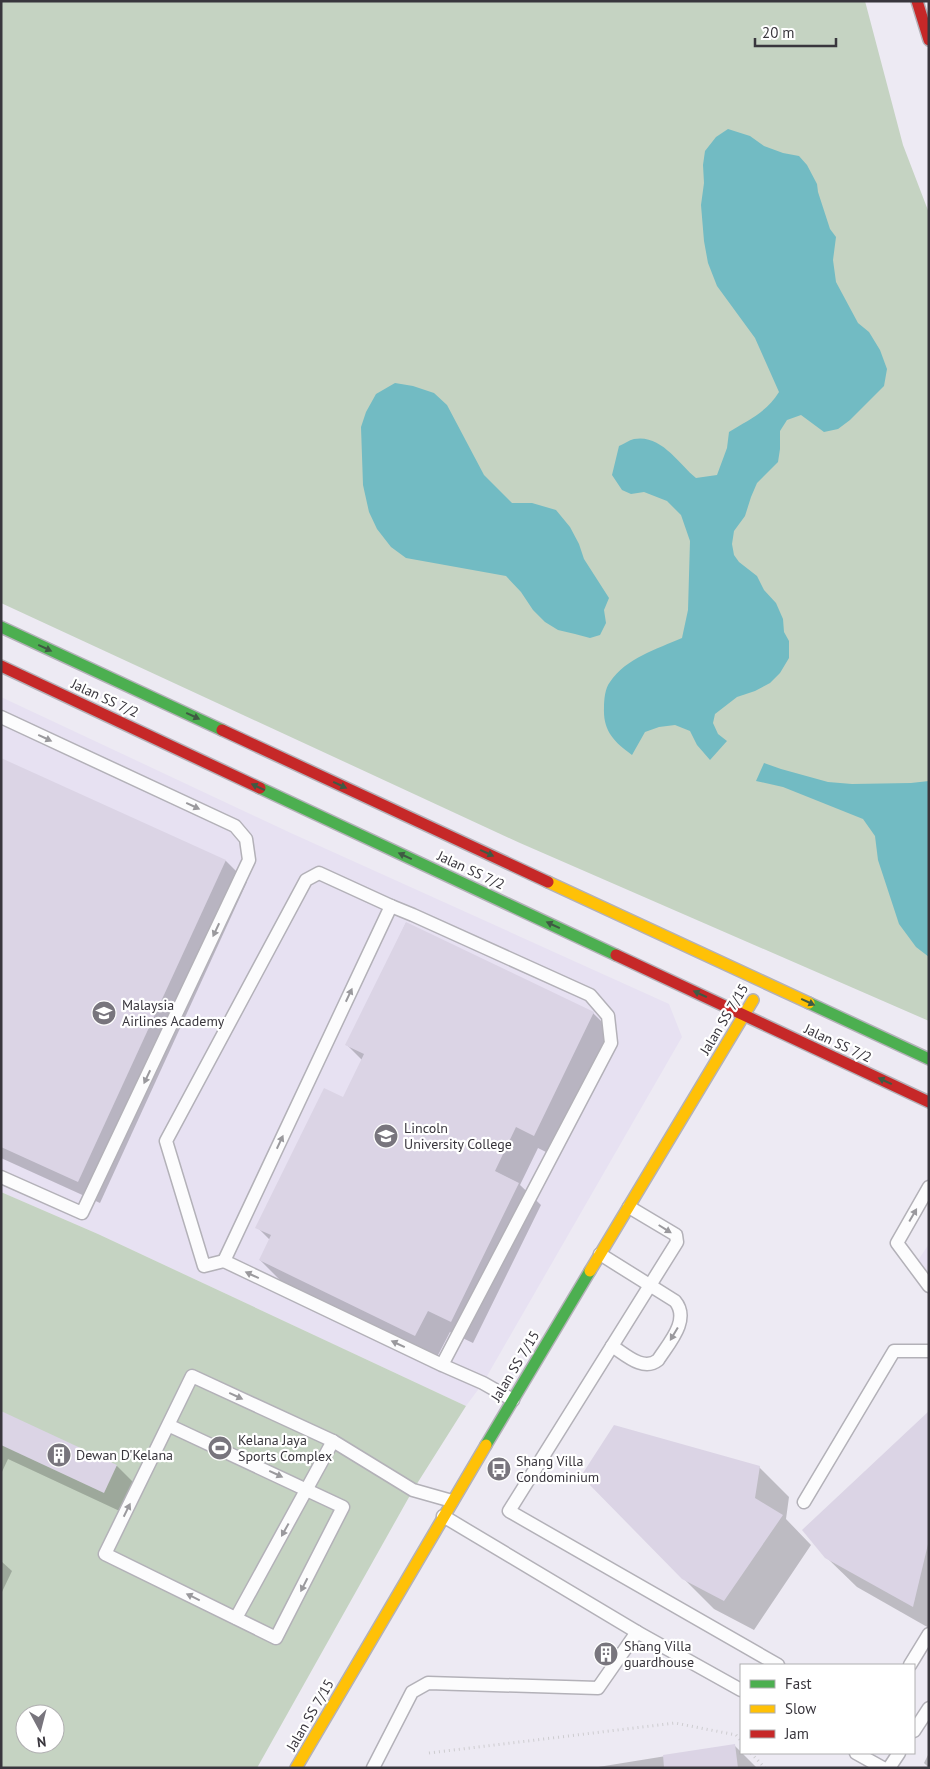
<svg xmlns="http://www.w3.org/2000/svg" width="930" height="1769" viewBox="0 0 930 1769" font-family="'PT Sans',sans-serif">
	<rect width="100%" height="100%" fill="#edeaf3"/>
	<!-- built -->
	<g fill="#e7e1f2">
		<path d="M1,697l292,137 376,170 13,33 -199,346 -17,23 -368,-172 -97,-42z"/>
		<path d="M929,1244v46l-17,-21z"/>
	</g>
	<!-- green -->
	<g fill="#c5d3c2" fill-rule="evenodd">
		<path d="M1,1h864l38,144 26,68v808l-409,-178 -519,-240z"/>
		<path d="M1,1192l97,42 368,172 -53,84 -156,278h-256zM25,1714h30v30h-30z"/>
	</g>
	<!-- water -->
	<g fill="#72bbc3">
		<path d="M728,129l22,7 14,10 19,7 16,3 8,9 10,19 1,8 12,37 6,8 -3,23 3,22 22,41 11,9 11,18 7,19 -3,17 -34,34 -12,9 -14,3 -23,-17 -14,5 -7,11v18l-2,13 -21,21 -6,14 -6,19 -11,15 -2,13 2,11 5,7 18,14 7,14 12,13 7,16 1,13 5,9v17l-9,15 -10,10 -15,8 -18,6 -22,17 -2,9 5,11 9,7 -17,19 -13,-15 -7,-14 -15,-6 -16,2 -14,5 -13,23c-18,-13 -29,-24 -28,-47 0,-8 1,-20 6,-26 16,-24 47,-33 72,-44l6,-28 2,-69 -9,-26 -14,-14 -23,-9 -13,2 -9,-4 -10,-15 7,-29c5,-2 10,-6 15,-7 27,-5 44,24 62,39l21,-3 10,-27 2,-16c19,-12 38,-20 50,-40l-24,-54 -38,-52 -9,-23 -4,-22 -3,-36 3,-22 -1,-18 2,-14 11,-14z"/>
		<path d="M395,383l18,3 21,7 13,12 37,70 28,28h20l24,7 14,17 9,17 5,15 25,39 -5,12 2,13 -6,12 -10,3 -15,-4 -17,-4 -13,-8 -12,-12 -12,-18 -15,-16 -100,-18 -15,-11 -14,-18 -8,-17 -6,-27 -2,-58 5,-15 10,-18z"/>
		<path d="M764,763l17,6 47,13 24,2 59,-1 18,-2v176l-13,-10 -17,-23 -21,-64 -3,-24 -12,-17 -80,-32 -27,-6z"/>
	</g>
	<!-- shadow -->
	<g fill="#0003">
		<path d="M1,774l225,87 21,21 -147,321 -99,-45z"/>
		<path d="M406,923l187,90 22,22 -59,122 -18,-9 -18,37 21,20 -68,138 -23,-11 -13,25 -155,-75 -22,-22 10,-20 -13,-13 87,-128 19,-38 -16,-16z"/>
		<path d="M1,1413l116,53 21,21 -12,27 -118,-55 -7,15z"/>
		<path d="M929,1413v215l-72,-41 -31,-30z"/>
		<path d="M759,1467l30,30 -3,22 25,26 -57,85 -40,-21 -31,-31z"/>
		<path d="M1,1561l11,10 -11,23z"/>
		<path d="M734,1745l23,23h-165z"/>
		<path d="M929,1753v15l-5,-5z"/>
	</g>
	<!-- building -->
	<g fill="#dbd4e5">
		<path d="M1,758l225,102 -148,322 -77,-35z"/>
		<path d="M406,922l188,90 -60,124 -18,-9 -21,44 24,12 -68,139 -23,-11 -13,25 -156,-76 12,-25 -16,-7 69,-140 19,9 21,-43 -19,-9z"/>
		<path d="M1,1411l116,54 -13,28 -103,-48z"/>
		<path d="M929,1411v129l-16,67 -88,-49 -23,-28z"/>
		<path d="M614,1425l146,41 -5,32 28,17 -59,86 -42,-22 -101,-103z"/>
		<path d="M735,1744l3,24h-74l-1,-13z"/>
	</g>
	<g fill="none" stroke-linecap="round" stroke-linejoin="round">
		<defs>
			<g id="lane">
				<path d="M1,717l234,109 11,13 3,21 -167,353 -81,-36"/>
				<path d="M929,1187l-32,56 32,43"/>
				<path d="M629,1207l47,28 1,7 -168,269 269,154"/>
				<path d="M600,1254l75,47c16,19 -7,43 -17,59 -15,12 -33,-6 -46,-14"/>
				<path d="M224,1261l-20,5 -38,-125 140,-261 13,-7 72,33"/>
				<path d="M442,1365l169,-322 -3,-27 -18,-21 -177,-80 -22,-9 -167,355 218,104 41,18 30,17"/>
				<path d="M168,1425l175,82 -67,131 -171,-84 87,-178 141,65 80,49 39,11"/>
				<path d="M804,1502l90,-151h35"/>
				<path d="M443,1516l194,116 104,58"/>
				<path d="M236,1618l97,-177"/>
				<path d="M910,1665l19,-31"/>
				<path d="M914,1731l15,-23"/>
				<path d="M856,1753l27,15"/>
				<path d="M373,1768l39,-76 16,-9 170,5 39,-56"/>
				<path d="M889,1768l10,-15"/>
			</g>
			<g id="fast">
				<path d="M1,627l221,103"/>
				<path d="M260,788l356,167"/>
				<path d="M809,1003l120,56"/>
				<path d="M486,1445l104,-174"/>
			</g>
			<g id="slow">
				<path d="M548,882l261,121"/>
				<path d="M590,1271l163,-271"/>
				<path d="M296,1768l190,-323"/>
			</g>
			<g id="jam">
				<path d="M917,1l12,39"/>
				<path d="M1,666l259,122"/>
				<path d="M222,730l326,152"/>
				<path d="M616,955l313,147"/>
			</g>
		</defs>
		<!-- lane casing -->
		<use href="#lane" stroke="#b3b1b8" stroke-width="15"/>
		<!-- fast casing -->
		<use href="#fast" stroke="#b3b1b8" stroke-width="14"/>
		<!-- slow casing -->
		<use href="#slow" stroke="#b3b1b8" stroke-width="14"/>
		<!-- jam casing -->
		<use href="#jam" stroke="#b3b1b8" stroke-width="14"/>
		<!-- path -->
		<g stroke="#cdcccf" stroke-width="3" stroke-dasharray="1 4" stroke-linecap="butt">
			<path d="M429,1753l246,-30 61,12 5,6"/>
			<path d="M751,1753l14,15"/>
		</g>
		<!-- lane -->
		<use href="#lane" stroke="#fcfcfd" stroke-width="12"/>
		<!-- fast -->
		<use href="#fast" stroke="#4caf50" stroke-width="11"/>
		<!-- slow -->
		<use href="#slow" stroke="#ffc107" stroke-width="11"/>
		<!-- jam -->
		<use href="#jam" stroke="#c62828" stroke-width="11"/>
	</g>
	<!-- one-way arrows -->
	<defs><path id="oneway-solid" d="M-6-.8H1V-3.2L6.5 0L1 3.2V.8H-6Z" transform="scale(1.25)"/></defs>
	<g fill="#3f5a43">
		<use href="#oneway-solid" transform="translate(45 648) rotate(25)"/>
		<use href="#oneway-solid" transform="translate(193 716) rotate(25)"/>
		<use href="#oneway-solid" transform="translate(340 785) rotate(25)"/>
		<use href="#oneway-solid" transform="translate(258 787) rotate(-155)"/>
		<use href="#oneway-solid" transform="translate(487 853) rotate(25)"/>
		<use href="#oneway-solid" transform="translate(405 856) rotate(-155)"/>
		<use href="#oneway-solid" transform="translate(553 925) rotate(-155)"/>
		<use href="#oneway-solid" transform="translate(700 994) rotate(-155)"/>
		<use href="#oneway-solid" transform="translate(808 1002) rotate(25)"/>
		<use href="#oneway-solid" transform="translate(885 1081) rotate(-155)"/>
	</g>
	<g fill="#9a999d">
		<use href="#oneway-solid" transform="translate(45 738) rotate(25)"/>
		<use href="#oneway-solid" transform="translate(193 806) rotate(25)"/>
		<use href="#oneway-solid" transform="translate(216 930) rotate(115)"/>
		<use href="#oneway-solid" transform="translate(349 995) rotate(-65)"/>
		<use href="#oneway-solid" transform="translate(147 1077) rotate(115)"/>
		<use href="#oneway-solid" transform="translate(280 1142) rotate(-65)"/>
		<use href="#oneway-solid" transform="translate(913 1215) rotate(-60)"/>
		<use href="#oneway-solid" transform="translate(665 1229) rotate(32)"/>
		<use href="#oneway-solid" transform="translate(252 1275) rotate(-155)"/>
		<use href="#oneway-solid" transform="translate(674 1334) rotate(121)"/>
		<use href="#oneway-solid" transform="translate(398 1344) rotate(-155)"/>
		<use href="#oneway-solid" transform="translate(236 1396) rotate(25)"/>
		<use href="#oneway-solid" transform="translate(276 1474) rotate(25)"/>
		<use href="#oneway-solid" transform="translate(127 1510) rotate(-64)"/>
		<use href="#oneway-solid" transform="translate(285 1530) rotate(119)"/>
		<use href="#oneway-solid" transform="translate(304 1585) rotate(117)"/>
		<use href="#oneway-solid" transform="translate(193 1597) rotate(-154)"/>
	</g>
	<!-- icons -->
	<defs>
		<symbol id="university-disc" viewBox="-11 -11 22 22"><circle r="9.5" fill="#78757d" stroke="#fff"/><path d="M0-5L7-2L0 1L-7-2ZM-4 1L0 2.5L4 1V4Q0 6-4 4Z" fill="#fff"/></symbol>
		<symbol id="stadium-disc" viewBox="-11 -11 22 22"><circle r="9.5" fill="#78757d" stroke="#fff"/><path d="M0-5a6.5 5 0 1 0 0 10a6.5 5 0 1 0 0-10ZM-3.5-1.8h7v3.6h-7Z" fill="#fff"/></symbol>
		<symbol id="building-disc" viewBox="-11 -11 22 22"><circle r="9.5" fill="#78757d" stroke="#fff"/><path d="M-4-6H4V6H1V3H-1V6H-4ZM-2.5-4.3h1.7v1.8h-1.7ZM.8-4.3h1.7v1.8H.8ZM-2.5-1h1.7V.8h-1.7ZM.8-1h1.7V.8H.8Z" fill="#fff"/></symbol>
		<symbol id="bus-disc" viewBox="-11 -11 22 22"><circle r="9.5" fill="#78757d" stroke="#fff"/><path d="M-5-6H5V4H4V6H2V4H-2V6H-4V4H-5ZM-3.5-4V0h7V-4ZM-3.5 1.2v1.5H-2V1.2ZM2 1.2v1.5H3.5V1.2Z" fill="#fff"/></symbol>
	</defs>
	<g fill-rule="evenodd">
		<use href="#university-disc" x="90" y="999" width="28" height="28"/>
		<use href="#university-disc" x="372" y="1122" width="28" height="28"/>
		<use href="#stadium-disc" x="206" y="1434" width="28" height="28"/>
		<use href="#building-disc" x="45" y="1441" width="28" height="28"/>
		<use href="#bus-disc" x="485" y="1455" width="28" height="28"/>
		<use href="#building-disc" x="592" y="1640" width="28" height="28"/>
	</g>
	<g text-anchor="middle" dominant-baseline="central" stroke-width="4.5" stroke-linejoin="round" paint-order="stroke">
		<!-- street labels -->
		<g font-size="14" fill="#39363d" stroke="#fff">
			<text transform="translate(105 698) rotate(25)">Jalan SS 7/2</text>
			<text transform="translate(471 870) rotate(25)">Jalan SS 7/2</text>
			<text transform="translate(724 1019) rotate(-59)">Jalan SS 7/15</text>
			<text transform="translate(838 1043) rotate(25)">Jalan SS 7/2</text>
			<text transform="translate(515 1366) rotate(-59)">Jalan SS 7/15</text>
			<text transform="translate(310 1715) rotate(-60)">Jalan SS 7/15</text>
		</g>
		<!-- poi labels -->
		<g font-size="14" fill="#39363d" stroke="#fff" text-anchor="start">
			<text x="122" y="1005">Malaysia<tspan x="122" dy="16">Airlines Academy</tspan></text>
			<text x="404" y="1128">Lincoln<tspan x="404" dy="16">University College</tspan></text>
			<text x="238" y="1440">Kelana Jaya<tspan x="238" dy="16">Sports Complex</tspan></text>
			<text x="76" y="1455">Dewan D'Kelana</text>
			<text x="516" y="1461">Shang Villa<tspan x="516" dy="16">Condominium</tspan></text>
			<text x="624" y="1646">Shang Villa<tspan x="624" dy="16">guardhouse</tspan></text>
		</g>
	</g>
	<!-- border -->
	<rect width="930" height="1769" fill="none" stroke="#39363d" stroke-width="5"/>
	<!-- legend -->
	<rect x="740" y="1664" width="175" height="90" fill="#ffffff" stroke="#b0afb1"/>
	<rect x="750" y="1680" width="25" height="8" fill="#4caf50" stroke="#b0afb1"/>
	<text x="785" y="1689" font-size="15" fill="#39363d">Fast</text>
	<rect x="750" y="1705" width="25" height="8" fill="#ffc107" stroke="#b0afb1"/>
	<text x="785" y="1714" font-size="15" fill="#39363d">Slow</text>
	<rect x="750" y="1730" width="25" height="8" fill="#c62828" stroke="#b0afb1"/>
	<text x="785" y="1739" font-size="15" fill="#39363d">Jam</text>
	<!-- north arrow -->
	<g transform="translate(40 1729) rotate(173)"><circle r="24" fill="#ffffff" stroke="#b0afb1"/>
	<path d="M0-4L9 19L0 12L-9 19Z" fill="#78757d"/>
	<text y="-8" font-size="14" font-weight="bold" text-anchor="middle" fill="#39363d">N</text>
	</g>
	<!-- scale -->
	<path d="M755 38v8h81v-8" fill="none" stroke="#39363d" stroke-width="2.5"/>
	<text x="762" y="38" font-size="15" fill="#39363d" stroke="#ffffff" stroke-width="4" paint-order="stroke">20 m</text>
</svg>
